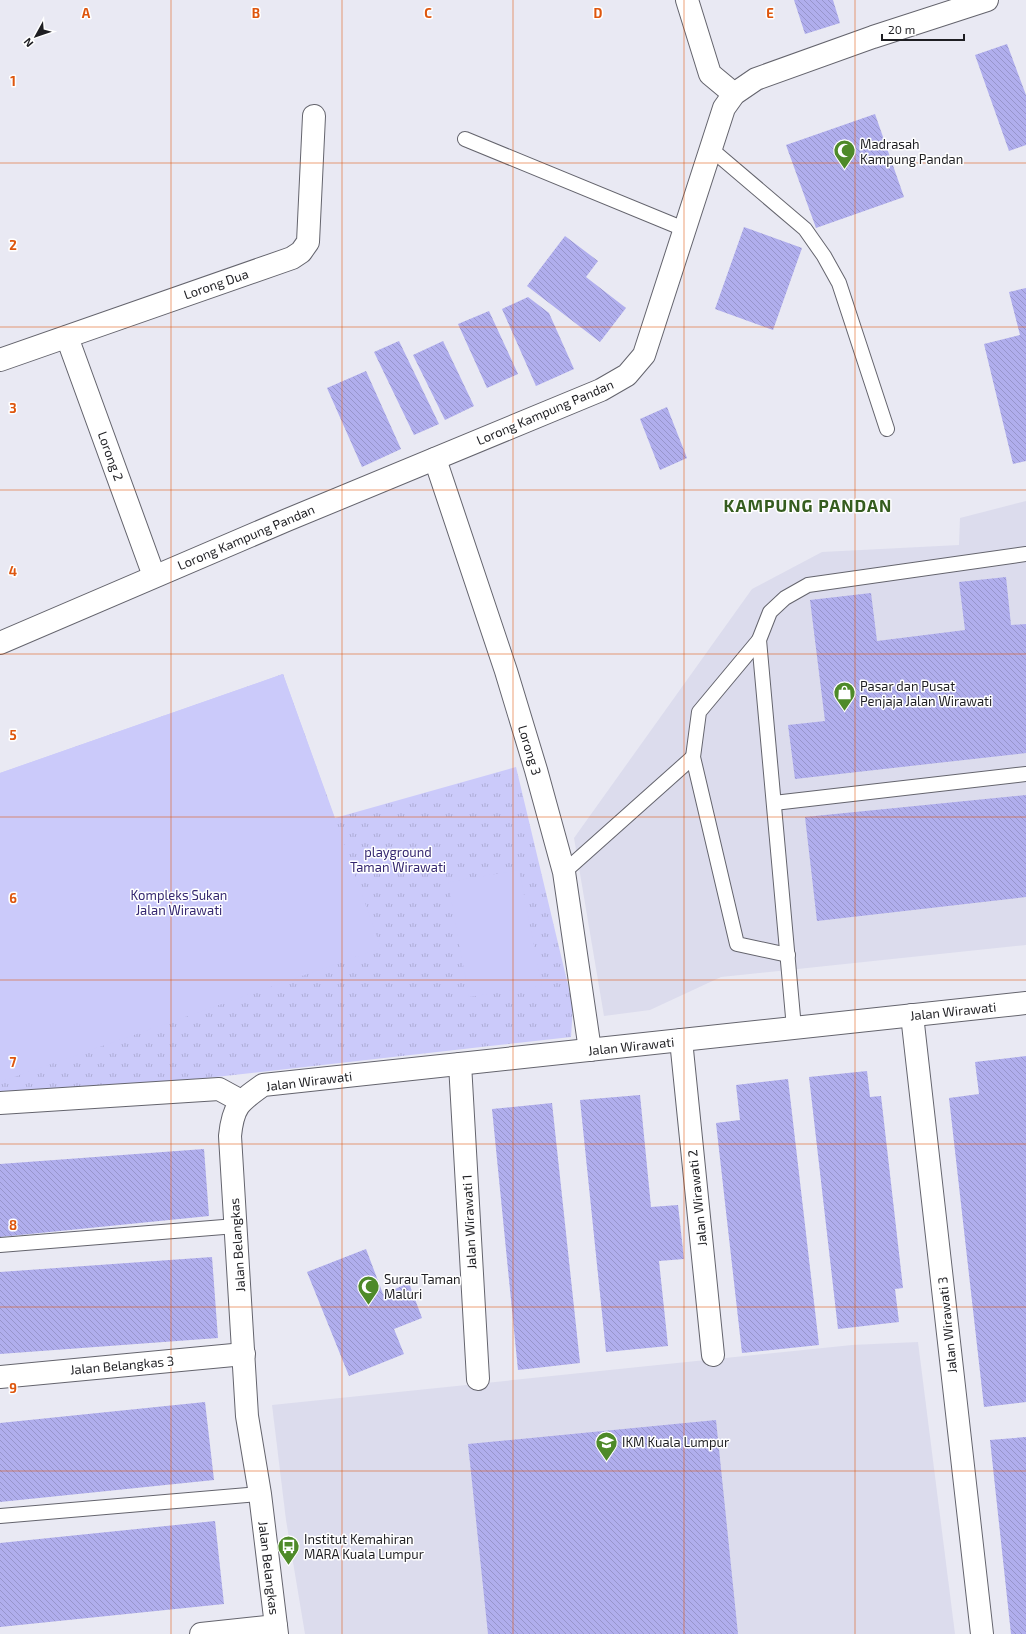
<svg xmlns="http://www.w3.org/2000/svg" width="1026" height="1634" viewBox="0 0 1026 1634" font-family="'Exo 2',sans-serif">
	<defs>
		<pattern id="grass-tufts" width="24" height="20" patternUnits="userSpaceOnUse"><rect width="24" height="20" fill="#cbcafa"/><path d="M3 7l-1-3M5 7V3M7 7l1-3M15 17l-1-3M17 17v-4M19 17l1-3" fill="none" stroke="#aeadd6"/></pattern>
		<pattern id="building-back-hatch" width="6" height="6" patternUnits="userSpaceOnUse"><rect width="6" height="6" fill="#b0aeed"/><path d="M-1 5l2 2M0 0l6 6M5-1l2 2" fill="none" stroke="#9795cb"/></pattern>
	</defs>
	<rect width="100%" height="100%" fill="#e9e9f3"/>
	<!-- built -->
	<g fill="#dcdced">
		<path d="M1026,501v444l-305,32 -71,33 -46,6 -30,-178 178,-249 70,-37 137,-7 1,-27z"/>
		<path d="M918,1342l37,292h-650l-19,-114 -14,-115 580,-60z"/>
	</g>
	<!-- grass -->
	<path fill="url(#grass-tufts)" d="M283,674l52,144 181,-51 57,239 -2,31 -364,41 -207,16v-321z"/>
	<!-- pitch -->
	<g fill="#cbcafa">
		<path d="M283,674l98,274 -381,134v-309z"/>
		<path d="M519,870l23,116 -73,11 -21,-115z"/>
	</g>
	<!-- building -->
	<g fill="url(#building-back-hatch)">
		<path d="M794,0h39l7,23 -35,11z"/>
		<path d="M1007,44l19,51v50l-17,6 -34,-96z"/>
		<path d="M875,114l29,83 -88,31 -30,-83z"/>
		<path d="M744,227l58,21 -29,82 -58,-21z"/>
		<path d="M565,236l33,25 -12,16 40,31 -26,34 -73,-56z"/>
		<path d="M1026,288v173l-13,3 -29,-120 36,-9 -11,-43z"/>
		<path d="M528,297l21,16 25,56 -38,17 -34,-77z"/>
		<path d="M489,311l29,63 -31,14 -29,-64z"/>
		<path d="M399,341l40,83 -25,11 -40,-83z"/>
		<path d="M443,341l31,65 -29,14 -32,-65z"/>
		<path d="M366,371l35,78 -39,18 -35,-79z"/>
		<path d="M667,407l20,51 -27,12 -20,-51z"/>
		<path d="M1006,577l5,48 15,-1v129l-231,26 -7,-54 37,-4 -15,-121 61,-7 6,48 88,-11 -6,-48z"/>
		<path d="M1026,795v102l-209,24 -12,-104z"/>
		<path d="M1026,1056v346l-42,5 -35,-309 30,-4 -4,-32z"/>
		<path d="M867,1071l3,26 11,-1 22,192 -8,1 4,33 -61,7 -29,-252z"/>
		<path d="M788,1079l31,266 -77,8 -26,-230 24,-3 -4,-35z"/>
		<path d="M640,1095l11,112 27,-2 6,54 -25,2 9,85 -62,6 -26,-252z"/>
		<path d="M552,1103l28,260 -62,7 -26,-261z"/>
		<path d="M204,1149l5,67 -209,21v-73z"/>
		<path d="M366,1249l17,45 26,-11 13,35 -28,11 10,25 -55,22 -42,-104z"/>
		<path d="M212,1257l6,81 -218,16v-82z"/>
		<path d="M205,1402l9,78 -214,22v-79z"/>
		<path d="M716,1420l22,214h-250l-20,-190z"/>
		<path d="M1026,1437v197h-15l-21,-194z"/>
		<path d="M215,1521l9,83 -224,23v-84z"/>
	</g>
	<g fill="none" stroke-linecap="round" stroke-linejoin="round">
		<defs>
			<g id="service">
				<path d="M465,139l219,90"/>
				<path d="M711,149l94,80 19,27 15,27 48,146"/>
				<path d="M759,640l-60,72 -6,45 44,187 51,11"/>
				<path d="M774,803l252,-29"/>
				<path d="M564,872l129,-115"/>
				<path d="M794,1028l-35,-388 11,-28 15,-14 23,-13 218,-31"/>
				<path d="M0,1245l236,-19"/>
				<path d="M0,1516l260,-22"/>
			</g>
			<g id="minor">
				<path d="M687,0l23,74 24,20"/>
				<path d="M67,337l87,239"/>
				<path d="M0,360l292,-102 9,-6 7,-10 6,-126"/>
				<path d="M435,459l71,212 30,99 28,102 26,178"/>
				<path d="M0,643l287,-123 314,-130 26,-15 17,-20 80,-247 10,-14 22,-15 117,-42 114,-37"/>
				<path d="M912,1015l70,619"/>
				<path d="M681,1040l32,315"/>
				<path d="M460,1064l18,315"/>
				<path d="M0,1103l219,-14 22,12"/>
				<path d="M0,1377l244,-23"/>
				<path d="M201,1634l75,-8"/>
				<path d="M277,1634l-17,-140 -13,-78 -17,-280c3,-30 9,-34 33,-51l763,-82"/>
			</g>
		</defs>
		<!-- service casing -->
		<use href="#service" stroke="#64646d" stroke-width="16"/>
		<!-- minor casing -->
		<use href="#minor" stroke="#64646d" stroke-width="24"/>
		<!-- service -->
		<use href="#service" stroke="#fff" stroke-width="14"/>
		<!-- minor -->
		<use href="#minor" stroke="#fff" stroke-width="22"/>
	</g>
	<!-- grid -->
	<path fill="none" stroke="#de560d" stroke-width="1" stroke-opacity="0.55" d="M171,0v1634M342,0v1634M513,0v1634M684,0v1634M855,0v1634M0,163h1026M0,327h1026M0,490h1026M0,654h1026M0,817h1026M0,980h1026M0,1144h1026M0,1307h1026M0,1471h1026"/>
	<!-- icons -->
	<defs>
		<symbol id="mosque-pin" viewBox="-11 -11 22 30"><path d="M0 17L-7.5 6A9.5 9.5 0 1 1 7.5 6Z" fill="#4e8a29" stroke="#fff"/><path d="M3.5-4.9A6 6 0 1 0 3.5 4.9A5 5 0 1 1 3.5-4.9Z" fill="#fff"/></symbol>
		<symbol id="shop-pin" viewBox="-11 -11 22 30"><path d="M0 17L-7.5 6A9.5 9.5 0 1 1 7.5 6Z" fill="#4e8a29" stroke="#fff"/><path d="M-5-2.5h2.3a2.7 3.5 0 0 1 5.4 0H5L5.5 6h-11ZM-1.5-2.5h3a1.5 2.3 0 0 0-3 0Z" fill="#fff"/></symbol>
		<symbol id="university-pin" viewBox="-11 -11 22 30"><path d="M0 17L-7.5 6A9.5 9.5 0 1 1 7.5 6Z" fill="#4e8a29" stroke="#fff"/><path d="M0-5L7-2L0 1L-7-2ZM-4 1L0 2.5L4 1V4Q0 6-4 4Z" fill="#fff"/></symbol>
		<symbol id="bus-pin" viewBox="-11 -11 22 30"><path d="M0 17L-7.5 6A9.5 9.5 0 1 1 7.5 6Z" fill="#4e8a29" stroke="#fff"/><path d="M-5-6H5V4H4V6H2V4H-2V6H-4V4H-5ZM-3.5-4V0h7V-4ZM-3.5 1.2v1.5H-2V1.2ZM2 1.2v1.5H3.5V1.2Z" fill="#fff"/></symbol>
	</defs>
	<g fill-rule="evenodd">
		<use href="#mosque-pin" x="832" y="138" width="25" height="34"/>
		<use href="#shop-pin" x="832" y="680" width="25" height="34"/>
		<use href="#mosque-pin" x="356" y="1274" width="25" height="34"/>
		<use href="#university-pin" x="594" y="1430" width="25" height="34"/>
		<use href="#bus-pin" x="276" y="1534" width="25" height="34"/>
	</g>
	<g text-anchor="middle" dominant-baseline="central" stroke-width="3" stroke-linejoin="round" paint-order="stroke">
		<!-- poi labels -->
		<g font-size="13" fill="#1e1e22" stroke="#fff" text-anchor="start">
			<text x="860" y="144">Madrasah<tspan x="860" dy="15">Kampung Pandan</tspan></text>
			<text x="860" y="686">Pasar dan Pusat<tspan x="860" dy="15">Penjaja Jalan Wirawati</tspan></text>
			<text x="384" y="1279">Surau Taman<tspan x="384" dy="15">Maluri</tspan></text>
			<text x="622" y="1442">IKM Kuala Lumpur</text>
			<text x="304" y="1539">Institut Kemahiran<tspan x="304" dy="15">MARA Kuala Lumpur</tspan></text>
		</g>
		<!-- street labels -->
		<g font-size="13" fill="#1e1e22" stroke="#fff">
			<text transform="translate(216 284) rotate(-19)">Lorong Dua</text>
			<text transform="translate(545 412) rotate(-23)">Lorong Kampung Pandan</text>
			<text transform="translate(111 456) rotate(70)">Lorong 2</text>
			<text transform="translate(246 537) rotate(-23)">Lorong Kampung Pandan</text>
			<text transform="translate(530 750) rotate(73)">Lorong 3</text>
			<text transform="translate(953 1011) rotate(-6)">Jalan Wirawati</text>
			<text transform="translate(631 1046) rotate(-6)">Jalan Wirawati</text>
			<text transform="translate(309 1081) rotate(-7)">Jalan Wirawati</text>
			<text transform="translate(697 1198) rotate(-96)">Jalan Wirawati 2</text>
			<text transform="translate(469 1222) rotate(-93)">Jalan Wirawati 1</text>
			<text transform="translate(237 1245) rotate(-94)">Jalan Belangkas</text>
			<text transform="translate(947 1325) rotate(-96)">Jalan Wirawati 3</text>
			<text transform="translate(122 1365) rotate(-5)">Jalan Belangkas 3</text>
			<text transform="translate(269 1568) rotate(83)">Jalan Belangkas</text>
		</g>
		<!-- park labels -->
		<g font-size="13" fill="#342770" stroke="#fff">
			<text x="398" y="852">playground<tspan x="398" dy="15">Taman Wirawati</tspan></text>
			<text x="179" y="895">Kompleks Sukan<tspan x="179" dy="15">Jalan Wirawati</tspan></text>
		</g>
		<!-- district labels -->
		<g font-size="17" font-weight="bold" letter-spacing="1" fill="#355c1f" stroke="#fff">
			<text x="808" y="505">KAMPUNG PANDAN</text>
		</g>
	</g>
	<g font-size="13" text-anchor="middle" font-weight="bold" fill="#de560d" stroke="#fff" stroke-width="3" stroke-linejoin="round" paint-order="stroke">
		<text x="86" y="18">A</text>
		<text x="256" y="18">B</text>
		<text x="428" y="18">C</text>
		<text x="598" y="18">D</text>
		<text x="770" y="18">E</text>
		<text x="13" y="86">1</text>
		<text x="13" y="250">2</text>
		<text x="13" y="413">3</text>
		<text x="13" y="576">4</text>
		<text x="13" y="740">5</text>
		<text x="13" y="903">6</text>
		<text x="13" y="1067">7</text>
		<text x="13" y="1230">8</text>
		<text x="13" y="1393">9</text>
	</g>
	<!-- north arrow -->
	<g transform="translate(36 36) rotate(230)" stroke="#ffffff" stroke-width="3" paint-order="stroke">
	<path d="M0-3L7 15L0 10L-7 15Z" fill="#1e1e22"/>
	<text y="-6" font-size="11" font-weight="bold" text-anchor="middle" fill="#1e1e22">N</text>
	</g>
	<!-- scale -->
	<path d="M882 34v6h82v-6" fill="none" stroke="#1e1e22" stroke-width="2"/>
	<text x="888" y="34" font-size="12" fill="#1e1e22" stroke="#ffffff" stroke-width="3" paint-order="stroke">20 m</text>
</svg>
